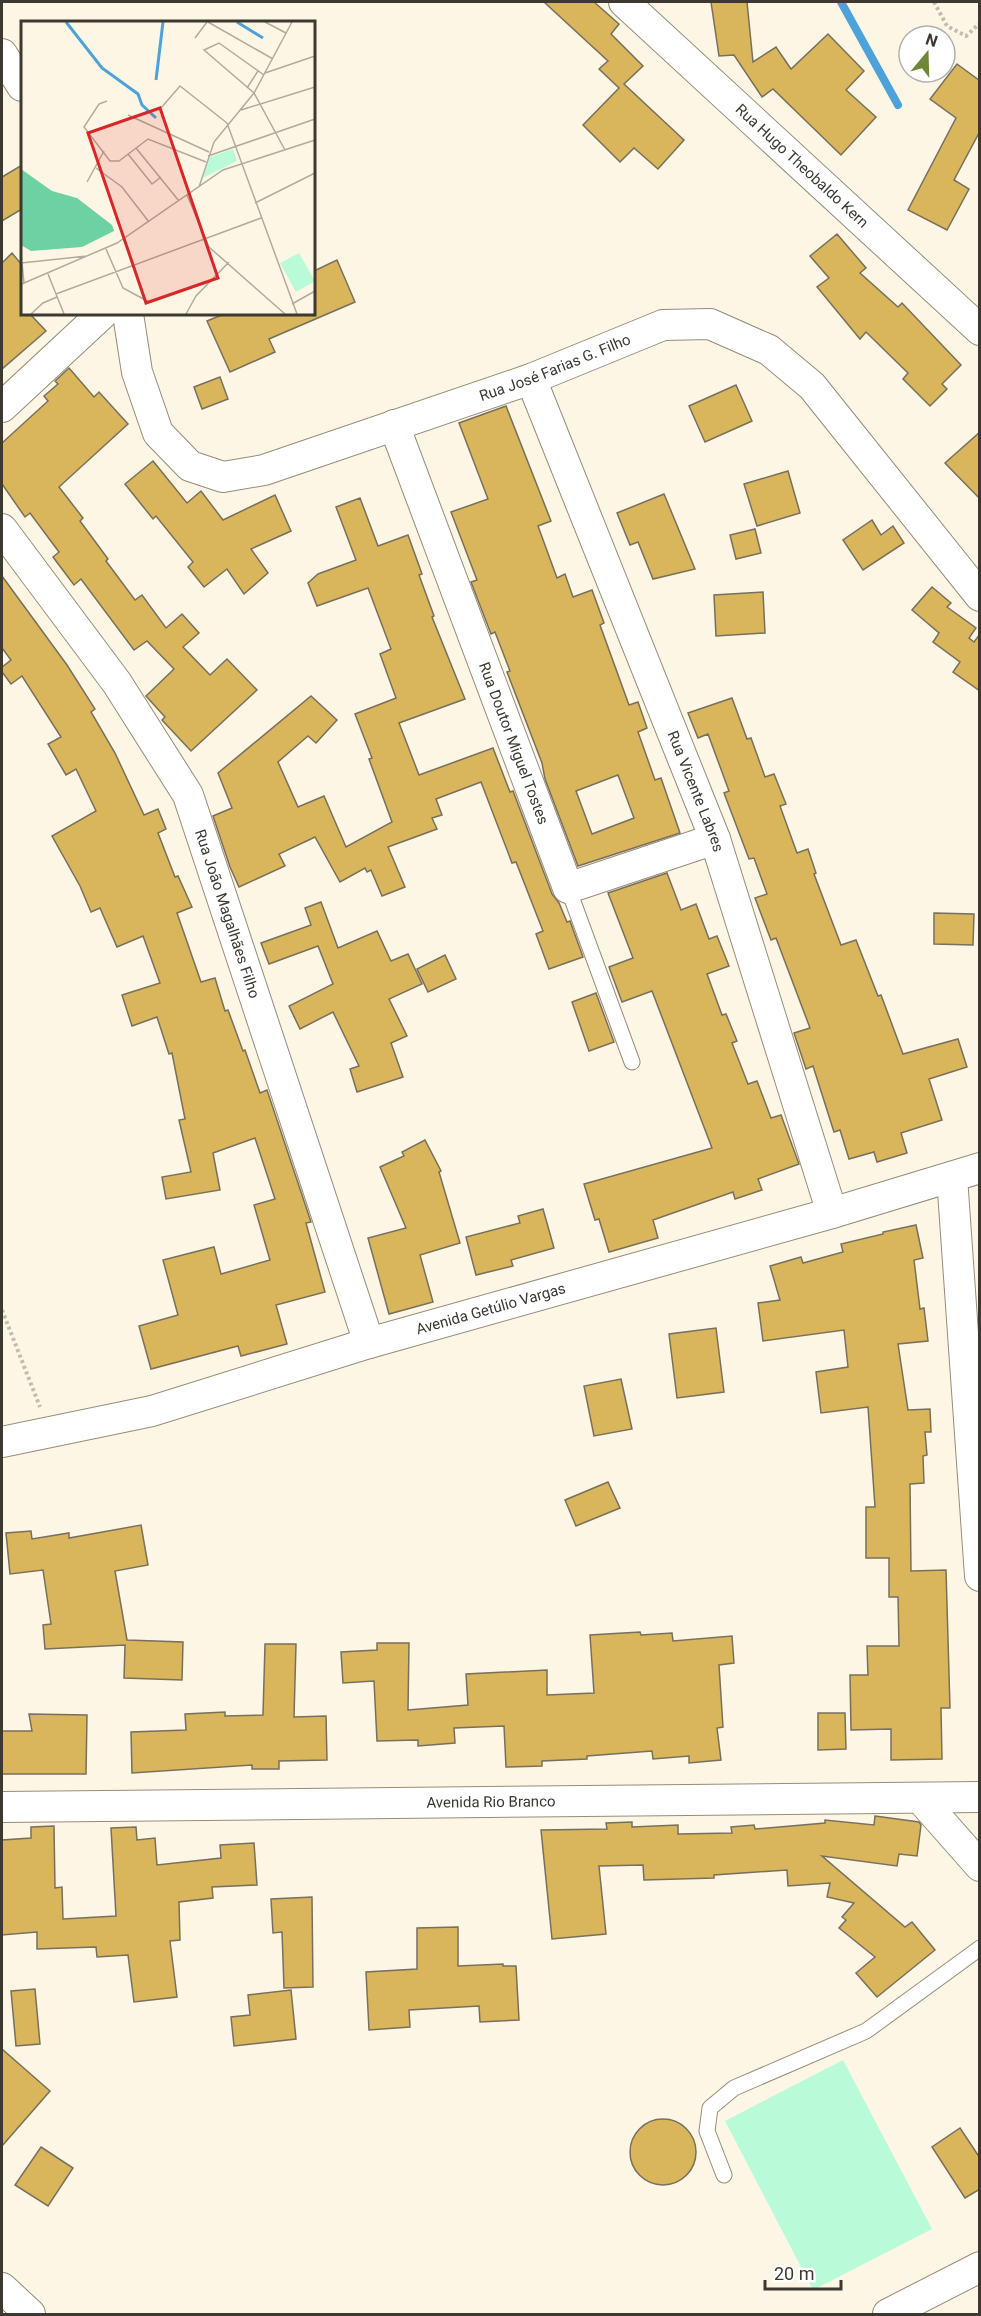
<svg xmlns="http://www.w3.org/2000/svg" width="981" height="2316" viewBox="0 0 981 2316" font-family="Roboto,sans-serif">
	<rect width="100%" height="100%" fill="#fef6e5"/>
	<!-- green -->
	<path fill="#b9fad8" d="M843,2060l89,169 -119,61 -88,-169z"/>
	<g fill="none" stroke-linecap="round" stroke-linejoin="round">
		<!-- stream -->
		<path stroke="#4ca2d9" stroke-width="8" d="M841,2l57,103"/>
	</g>
	<!-- building -->
	<g fill="#d9b55b" stroke="#78705c" stroke-width="1.5" fill-rule="evenodd">
		<path d="M544,2h50l25,22 -8,10 32,32 -19,18 60,56 -26,29 -24,-21 -14,14 -37,-37 36,-37 -20,-19 9,-8z"/>
		<path d="M711,2h36l6,60 23,-15 15,22 37,-35 36,37 -18,19 30,27 -35,38 -68,-66 -11,8 -28,-42 -15,1z"/>
		<path d="M957,64l23,17v50l-26,49 15,9 -22,41 -39,-20 48,-92 -26,-19z"/>
		<path d="M22,165v44l-20,12v-44z"/>
		<path d="M837,234l29,34 -6,5 38,34 4,-4 59,62 -19,19 5,5 -17,17 -27,-27 5,-6 -42,-41 -6,7 -43,-52 12,-9 -19,-22z"/>
		<path d="M12,253l10,12v49h8l16,17 -44,38v-106z"/>
		<path d="M337,260l18,42 -86,37 6,13 -45,20 -23,-51 17,-7h90v-43z"/>
		<path d="M69,368l25,29 5,-5 29,32 -69,63 24,31 -3,3 28,38 -2,2 29,39 7,-5 24,33 16,-14 17,19 -16,14 27,28 17,-16 30,31 -66,61 -29,-31 3,-3 -19,-21 28,-27 -27,-28 -13,9 -53,-71 -7,6 -21,-28 6,-5 -29,-39 -5,4 -23,-33v-41l46,-42 -4,-5 14,-12 -3,-3z"/>
		<path d="M220,377l8,22 -26,10 -8,-22z"/>
		<path d="M736,385l16,36 -47,21 -16,-36z"/>
		<path d="M506,406l45,115 -13,5 19,52 8,-4 8,23 19,-7 12,33 -4,2 29,80 9,-3 9,26 -9,4 17,48 6,-2 19,55 -102,33 -33,-87 -3,-16 -35,-91 3,-1 -15,-39 -4,2 -20,-52 6,-2 -26,-68 37,-13 -29,-76zM618,775l16,43 -42,16 -16,-43z"/>
		<path d="M980,432v67l-35,-36z"/>
		<path d="M153,461l34,42 14,-12 22,29 52,-25 16,36 -40,18 17,24 -24,21 -17,-25 -23,18 -16,-20 5,-5 -37,-46 -3,3 -28,-35z"/>
		<path d="M788,471l12,42 -43,13 -13,-42z"/>
		<path d="M664,494l31,75 -42,10 -15,-37 -8,3 -13,-32z"/>
		<path d="M360,498l18,48 30,-11 14,39 -3,1 15,41 -2,1 33,82 -66,24 20,52 74,-27 17,44 3,-1 39,103 7,9 8,19 3,-1 13,36 -34,12 -13,-35 7,-3 -27,-69 -4,1 -31,-81 -45,17 6,16 -10,3 5,11 -49,18 17,40 -23,9 -11,-26 -4,2 -2,-4 -25,14 -25,-45 -36,17 6,12 -46,21 -9,-20 -17,-51 19,-8 -14,-35 93,-77 26,24 -21,23 -8,-7 -30,26 20,45 26,-11 22,51 46,-25 -23,-63 3,-1 -17,-44 41,-16 -16,-44 11,-5 -23,-61 -51,18 -9,-23 10,-9 38,-14 -20,-53z"/>
		<path d="M872,520l9,15 12,-9 11,17 -41,27 -20,-30z"/>
		<path d="M755,529l6,24 -25,6 -6,-24z"/>
		<path d="M2,576l65,89 28,44 -4,3 24,41 29,62 14,-6 8,20 -8,4 17,44 3,-1 14,31 -15,6 24,69 14,-4 10,33 3,-1 15,41 2,-1 15,43 7,-3 44,132 -5,1 19,69 -49,13 11,39 -46,12 -3,-10 -87,23 -12,-43 39,-11 -15,-55 51,-13 7,27 49,-14 -16,-55 21,-6 -20,-61 -42,15 7,37 -54,9 -4,-22 29,-5 -12,-52 6,-1 -13,-66 -3,1 -12,-37 -25,9 -10,-31 38,-12 -17,-47 -26,11 -17,-39 -9,4 -11,-26 -28,-50 44,-25 -20,-42 -10,6 -18,-31 13,-7 -39,-61 -11,8 -9,-12v-5l9,-7 -9,-12z"/>
		<path d="M932,587l19,16 -4,4 29,21 -7,10 5,4 6,-8v57l-27,-19 7,-10 -27,-20 6,-9 -27,-23z"/>
		<path d="M763,592l2,41 -49,3 -2,-41z"/>
		<path d="M732,698l15,41 4,-1 14,39 9,-3 12,30 -6,2 17,47 11,-4 8,24 -2,1 27,71 15,-5 22,56 3,-1 22,59 55,-15 9,28 -38,12 13,41 -41,13 6,20 -30,9 -3,-10 -25,7 -9,-29 -6,2 -21,-66 -7,3 -12,-36 16,-5 -34,-90 -5,2 -16,-42 12,-4 -13,-36 -5,1 -25,-66 5,-2 -21,-57 -10,4 -10,-25z"/>
		<path d="M667,873l14,37 15,-6 13,35 8,-3 12,30 -22,8 15,41 4,-1 11,27 -5,2 16,41 9,-3 14,37 10,-3 18,49 -41,15 4,11 -27,9 -2,-7 -80,28 5,18 -49,14 -10,-33 -4,1 -11,-36 128,-36 -60,-157 -30,11 -13,-35 24,-9 -25,-65z"/>
		<path d="M321,902l17,46 39,-17 14,30 17,-7 14,30 -33,15 18,37 -16,7 12,34 -46,15 -7,-23 9,-3 -26,-54 -33,17 -11,-23 44,-22 -15,-38 -49,18 -8,-21 50,-18 -6,-17z"/>
		<path d="M934,913l40,1 -1,31 -39,-1z"/>
		<path d="M445,955l11,24 -28,13 -11,-23z"/>
		<path d="M596,993l18,49 -25,9 -17,-49z"/>
		<path d="M425,1140l16,31 -2,1 21,71 -40,12 13,47 -44,12 -21,-76 38,-10 -26,-61 24,-11 -2,-4z"/>
		<path d="M543,1209l11,39 -43,12 2,6 -37,9 -10,-38 54,-14 -2,-7z"/>
		<path d="M916,1225l7,33 -9,2 6,49 4,-1 4,33 -30,3 10,66 22,-1 1,23h-6l2,23 -4,1 1,27 -14,1 1,87 35,-1 4,138h-9l1,51 -51,1v-31l-40,1 -1,-55h18l-1,-29h32l-1,-49h-9v-39h-23v-51h9l-7,-100 -47,6 -5,-41 32,-5 -4,-37 -81,11 -5,-38 22,-3 -10,-34 31,-9 2,6 40,-11 -2,-8 42,-10v-2z"/>
		<path d="M716,1328l8,64 -47,6 -8,-64z"/>
		<path d="M621,1379l11,50 -38,7 -10,-50z"/>
		<path d="M608,1482l12,26 -44,18 -11,-26z"/>
		<path d="M141,1525l7,40 -33,6 12,69 56,2 -1,38 -58,-2 1,-33 -80,4 -2,-24 8,-1 -8,-54 -33,4 -4,-41 25,-2 1,8 37,-6v5z"/>
		<path d="M640,1632l1,3 31,-2 1,8 59,-5 2,27 -15,2 4,62 -6,1 4,32 -32,3v-7l-36,3 -1,-8 -65,5v3l-45,2v5l-36,1 -2,-41 -50,2 1,15 -37,3v-6l-41,1 -3,-60 -31,2 -2,-31 36,-2v-7h32l-1,67 60,-5 -2,-31 81,-4v25l47,-2 -4,-58z"/>
		<path d="M265,1644h31l-2,73 32,-1 1,44 -48,1v8h-27v-4l-120,8 -1,-41 55,-2 -1,-16 40,-2v4l38,-1z"/>
		<path d="M818,1713h27l1,36 -28,1z"/>
		<path d="M29,1714l58,1 -1,59h-84v-43h30z"/>
		<path d="M875,1816l44,6 2,3 -4,31 -18,-2 -2,12 -75,-10 83,71 7,-5 23,28 -58,47 -21,-24 19,-16 -36,-29 7,-8 -4,-3 12,-14 -27,-6 3,-14 -42,3 -1,-16 -73,5v3l-70,2 -1,-15 -44,1 7,68 -54,5 -11,-109 66,-1 -1,-6 26,-1v5l46,-2v9l54,-1 -1,-6 23,-2 1,4 70,-6v-3l49,5z"/>
		<path d="M54,1826l1,62 7,-1 1,32 53,-3 -5,-88 25,-1 1,13 18,-2 2,27 64,-7 -1,-13 34,-2 3,42 -45,2 1,11 -34,4 1,38 -10,1 7,56 -43,5 -6,-47 -31,2 -1,-10 -59,2v-17l-35,3v-95l29,-2v-11z"/>
		<path d="M312,1897l1,90 -29,1 -2,-56 -9,1 -2,-34z"/>
		<path d="M458,1927v39l45,-2v2h13l3,54 -39,2 -1,-16 -70,4 1,17 -41,3 -3,-58 51,-3v-41z"/>
		<path d="M35,1989l5,55 -24,2 -5,-55z"/>
		<path d="M291,1990l5,49 -62,7 -3,-29 19,-2 -2,-20z"/>
		<path d="M2,2049l48,42 -48,55z"/>
		<circle cx="663" cy="2152" r="33"/>
		<path d="M960,2128l20,30v31l-15,9 -33,-51z"/>
		<path d="M41,2147l32,21 -25,38 -33,-21z"/>
	</g>
	<g fill="none" stroke-linecap="round" stroke-linejoin="round">
		<defs>
			<g id="service">
				<path d="M568,888l64,174"/>
				<path d="M724,2175l-17,-44 3,-23 24,-20 132,-57 114,-83"/>
			</g>
			<g id="minor">
				<path id="s1" d="M624,2l356,328"/>
				<path d="M2,54l20,32"/>
				<path id="s2" d="M128,314l9,58 21,61 32,33 33,11 41,-7 267,-91 132,-54 47,-1 59,26 43,36 168,210"/>
				<path id="s3" d="M531,379l184,460 117,374"/>
				<path d="M2,407l100,-93"/>
				<path id="s4" d="M394,425l174,463 147,-49"/>
				<path id="s5" d="M2,529l115,154 71,112 181,548"/>
				<path d="M952,1177l28,399"/>
				<path id="s6" d="M2,1442l150,-31 217,-68 463,-130 148,-45"/>
				<path d="M920,1798l60,68"/>
				<path id="s7" d="M2,1807l978,-10"/>
				<path d="M2,2288l28,26"/>
				<path d="M888,2314l92,-47"/>
			</g>
		</defs>
		<!-- service casing -->
		<use href="#service" stroke="#958d79" stroke-width="17"/>
		<!-- minor casing -->
		<use href="#minor" stroke="#958d79" stroke-width="32"/>
		<!-- path -->
		<g stroke="#c3bcae" stroke-width="4" stroke-dasharray="3 3" stroke-linecap="butt">
			<path d="M934,2l13,24 19,10 14,-13"/>
			<path d="M2,1310l38,97"/>
		</g>
		<!-- service -->
		<use href="#service" stroke="#fff" stroke-width="15"/>
		<!-- minor -->
		<use href="#minor" stroke="#fff" stroke-width="30"/>
	</g>
	<g text-anchor="middle" dominant-baseline="central" stroke-width="6" stroke-linejoin="round" paint-order="stroke">
		<!-- street labels -->
		<g font-size="15" fill="#3d3931" stroke="#fff">
			<text stroke="none"><textPath href="#s1" startOffset="242">Rua Hugo Theobaldo Kern</textPath></text>
			<text stroke="none"><textPath href="#s2" startOffset="554">Rua José Farias G. Filho</textPath></text>
			<text stroke="none"><textPath href="#s4" startOffset="340">Rua Doutor Miguel Tostes</textPath></text>
			<text stroke="none"><textPath href="#s3" startOffset="444">Rua Vicente Labres</textPath></text>
			<text stroke="none"><textPath href="#s5" startOffset="450">Rua João Magalhães Filho</textPath></text>
			<text stroke="none"><textPath href="#s6" startOffset="507">Avenida Getúlio Vargas</textPath></text>
			<text stroke="none"><textPath href="#s7" startOffset="489">Avenida Rio Branco</textPath></text>
		</g>
	</g>
	<!-- overview -->
	<g transform="translate(21 21)">
		<rect width="294" height="294" fill="#fef6e5"/>
		<path d="M212,128l4,12 -34,17 7,-21zM278,232l16,28 -19,11 -16,-29z" fill="#b9fad8"/>
		<path d="M0,148l31,22 25,7 35,27 2,6 -32,16 -51,4 -10,-6z" fill="#6dd1a3"/>
		<path fill="none" stroke="#4ca2d9" stroke-width="3" d="M45,1l36,46 36,26 4,11 14,13M216,1l26,16M135,59l7,-58"/>
		<path fill="none" stroke="#b1aa9d" stroke-width="1.5" d="M187,1l65,37M244,1l21,11M174,17l12,-16M244,52l50,-17M243,54l-45,-32 -15,7 50,43 31,57M226,67l11,-17M86,80l-8,3 -15,23 26,34h9l29,-22 58,23M140,87l19,-22 47,37M220,89l74,-23M107,94l81,37M206,102l70,191M115,127l43,53M107,133l24,30 9,-7M187,135l107,-37M75,147l26,19 27,35M66,161l17,-31M178,166l15,-45 40,-49 38,-71M166,174l22,52 76,67M234,182l60,-30M85,228l17,39 26,14M0,242l66,-7M27,253l16,40M3,262l93,-40 106,-73 92,-30M0,264l3,-2 -2,-20M35,273l205,-76M271,283l23,-13M10,293l12,-11 14,-6M165,293l10,-18 33,-34"/>
		<path fill="#d62828" fill-opacity="0.15" stroke="#d62828" stroke-width="3" d="M139,87l58,170 -72,25 -58,-170z"/>
		<rect width="294" height="294" fill="none" stroke="#3d3931" stroke-width="3"/>
	</g>
	<!-- border -->
	<rect width="981" height="2316" fill="none" stroke="#3d3931" stroke-width="6"/>
	<!-- north arrow -->
	<g transform="translate(927 54) rotate(19)"><circle r="28" fill="#ffffff" stroke="#b1b0ad" stroke-width="1.5"/>
	<path d="M0-4.5L10 22L0 15L-10 22Z" fill="#708637"/>
	<text y="-9" font-size="16" font-weight="bold" text-anchor="middle" fill="#3d3931">N</text>
	</g>
	<!-- scale -->
	<path d="M765 2280v9h76v-9" fill="none" stroke="#3d3931" stroke-width="3"/>
	<text x="774" y="2280" font-size="18" fill="#3d3931" stroke="#ffffff" stroke-width="4.5" paint-order="stroke">20 m</text>
</svg>
